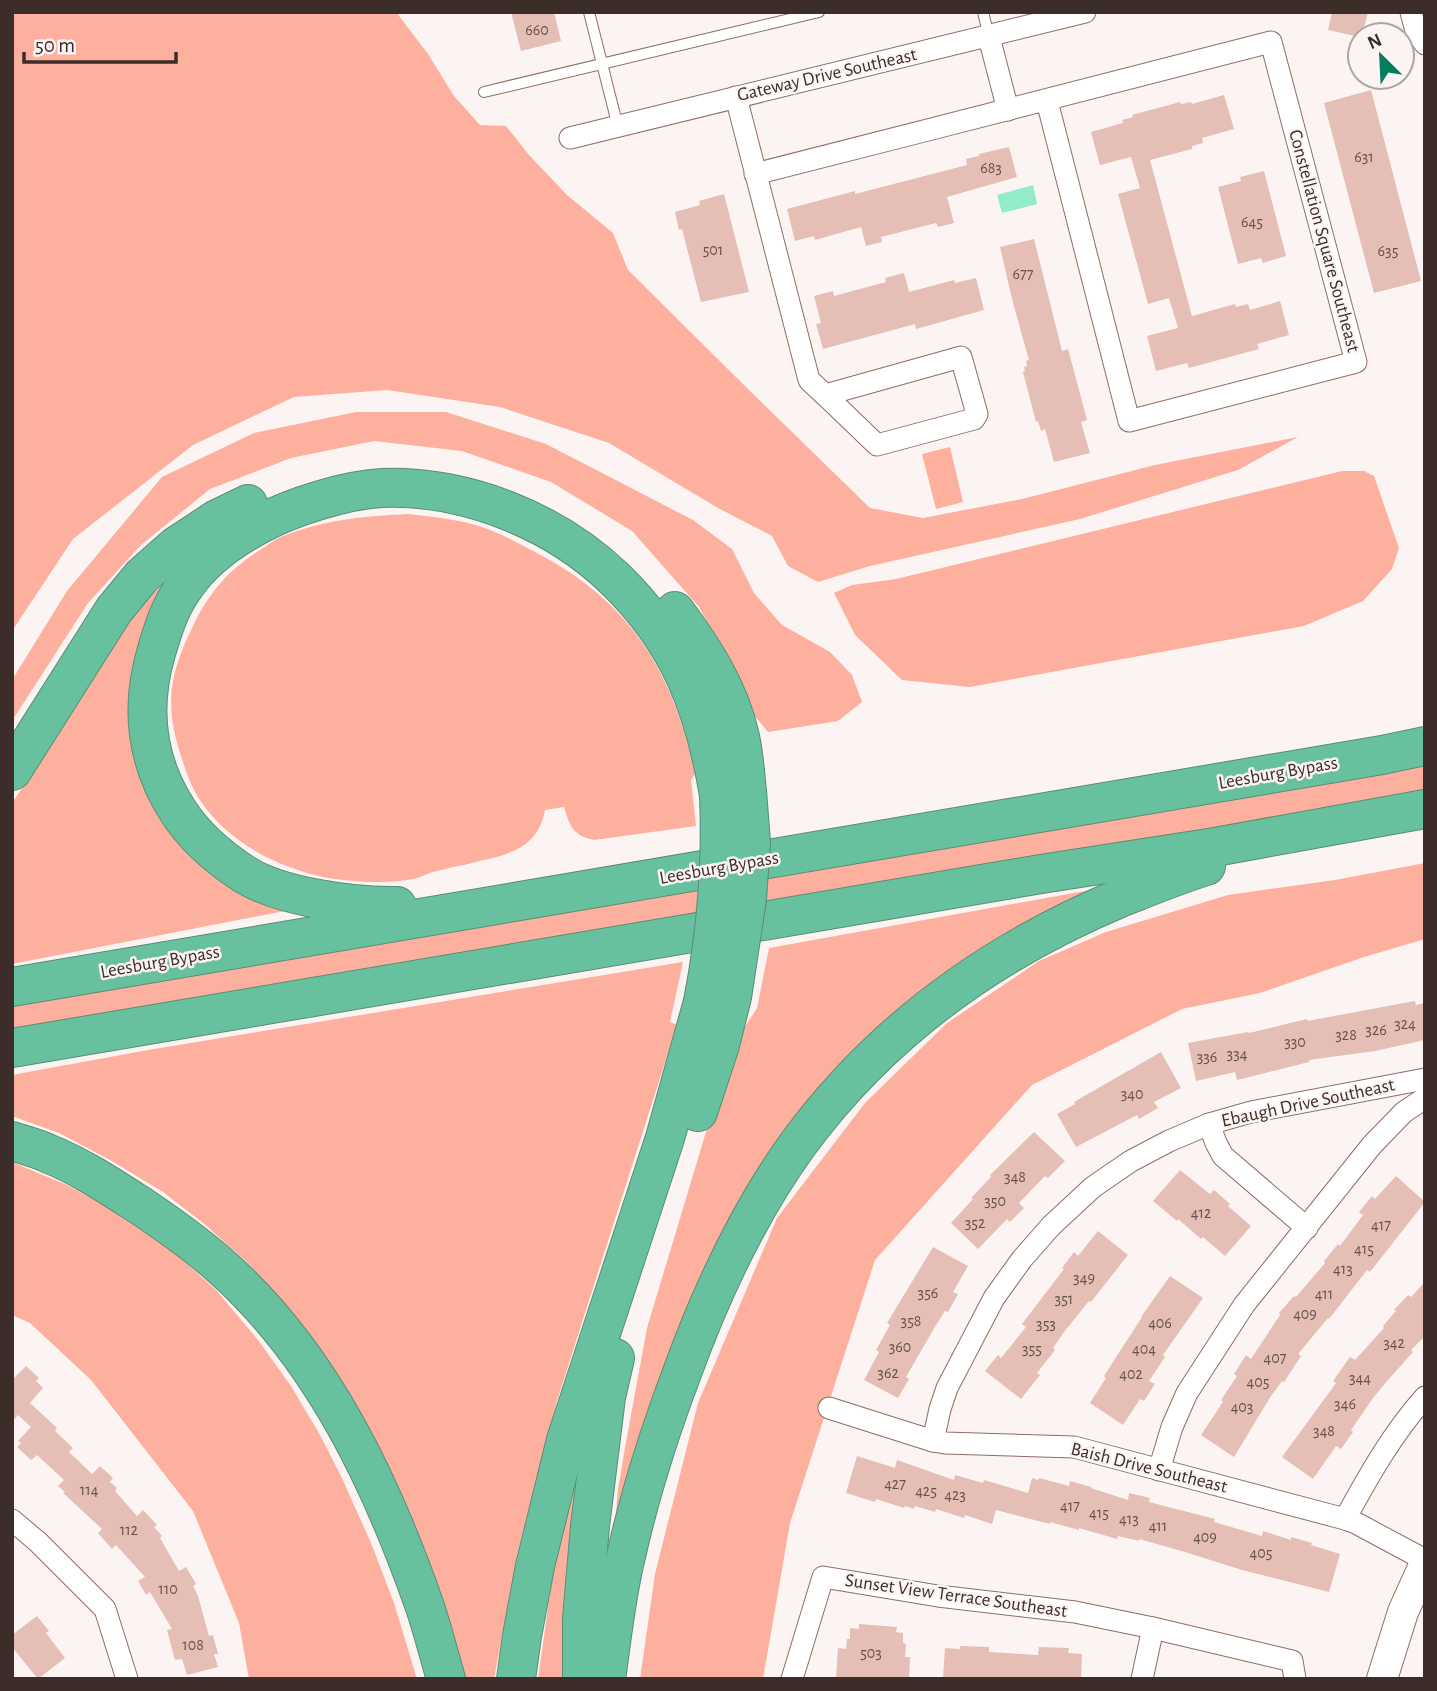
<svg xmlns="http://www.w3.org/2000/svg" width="1437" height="1691" viewBox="0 0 1437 1691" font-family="'Alegreya Sans',sans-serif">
	<rect width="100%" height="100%" fill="#fcf4f2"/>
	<!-- green -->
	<g fill="#feb09f">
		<path d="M12,12h384l32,42 26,42 26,29 26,1 23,29 38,40 46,38 15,37 125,124 117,114 53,10 99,-19 133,-34 143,-28 -60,33 -158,49 -210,47 -52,16 -30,-16 -16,-30 -54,-28 -109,-65 -109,-36 -113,-17 -93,7 -101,48 -120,94 -61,92z"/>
		<path d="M356,412h90l100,32 147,76 39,29 22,44 28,32 48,27 22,23 10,27 -24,19 -70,11 -14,-17 -20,-42 -35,-66 -67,-76 -81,-49 -89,-31 -88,-10 -83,17 -81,31 -69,56 -53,58 -76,118v-41l55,-89 95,-114 92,-44z"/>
		<path d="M950,447l13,55 -27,7 -14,-55z"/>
		<path d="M1342,471h22l10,5 25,72 -7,21 -29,32 -59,25 -334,61 -68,-7 -47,-45 -21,-42 18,-8 44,-6z"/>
		<path d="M408,514c25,3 50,5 74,13 18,6 36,16 53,25 94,48 139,120 160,222l-4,6 5,46 -102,14c-22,-5 -24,-14 -30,-33l-19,3c-8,44 -45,45 -81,55 -11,2 -21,4 -31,7 -7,2 -13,6 -20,7 -23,5 -62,3 -85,-1 -49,-10 -100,-35 -128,-78 -9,-13 -14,-29 -19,-44 -7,-21 -12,-45 -9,-68 2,-20 11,-41 20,-60 16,-34 36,-58 68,-78 8,-5 15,-11 23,-14 40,-16 83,-20 125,-22z"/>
		<path d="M170,581l-34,158 154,171 -278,54v-161l46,-68 79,-125 22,-22z"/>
		<path d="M1425,760v36l-1413,242v-34z"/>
		<path d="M1425,863v76l-61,18 -104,36 -78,16 -150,76 -157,175 -85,263 -27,156h-123l15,-105 43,-171 79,-185 88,-115 82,-80 92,-62 67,-29 122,-37 107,-15z"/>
		<path d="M1107,887l-73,31 -104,66 -64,56 -41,47 -210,439 3,-37 8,-47 21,-114 68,-226 31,-77 11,-17 12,-60z"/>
		<path d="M683,962l-13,60 7,3 -120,376 -40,154 -23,124h-30l-156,-346 -26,-32 -34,-38 -45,-40 -40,-31 -53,-32 -51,-27 -47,-17v-41l136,-25z"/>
		<path d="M12,1162l55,23 61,33 44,32 44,40 42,50 33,46 29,49 21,41 30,67 23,60 23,76h-168l-10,-56 -46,-112 -102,-131 -61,-57 -18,-8z"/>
		<path d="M596,1409l-27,270h-31l16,-114z"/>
	</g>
	<!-- water -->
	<path fill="#91ecc7" d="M1033,185l4,19 -35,9 -5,-18z"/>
	<!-- building -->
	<g fill="#e5beb5">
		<path d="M511,12h43l7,29 -40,10z"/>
		<path d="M1332,12h36l-6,23h-2v2l-32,-7z"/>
		<path d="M1371,90l50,191 -47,12 -50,-190z"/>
		<path d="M1224,95l10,34 -32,9 1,5 -11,3v3l-42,11 42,156 43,-12 1,3 12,-3 2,6 30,-9 9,34 -32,9 2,5 -70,19 -2,-5 -31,8 -9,-35 31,-8 -9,-30 -21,6 -30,-110 22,-6 -9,-31 -31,8 -9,-33 32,-9 -1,-3 11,-3 -1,-2 48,-13 1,2 10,-2 1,2z"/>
		<path d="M1009,147l8,30 -70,20 7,26 -16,4 -2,-4 -55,14 1,5 -16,4 -5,-19 -46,13 -1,-4 -19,5 -8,-32 68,-18v3l112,-29 -1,-6 13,-3v-2z"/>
		<path d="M1264,171l22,85 -23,7 -2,-5 -23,6 -20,-77 23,-6 -1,-4z"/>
		<path d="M724,194l25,98 -48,10 -19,-73 -3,1 -4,-18 25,-7 -1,-4z"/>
		<path d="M1034,239l28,112 6,-2 19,71 -6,2 9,31 -36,9 -9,-33 -4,2 -3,-10 -2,1 -13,-50 2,-1 -1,-4 3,-1 -1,-5 3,-1 -16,-57 -13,-56z"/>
		<path d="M904,273l5,19 45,-12 1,3 21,-5 8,32 -68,19 -1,-5 -92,25 -7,-25 5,-1 -7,-27 19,-5 1,5 52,-14 -1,-4z"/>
		<path d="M1415,1001l1,4 9,-2v37l-50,11 -66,9v2l-72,18 -2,-8 -39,9 -8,-38 60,-11 1,1 58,-14v2z"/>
		<path d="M1161,1052l20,36 -27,14 4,6 -19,11 -2,-4 -61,32 -19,-33 18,-10 -1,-2z"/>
		<path d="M1034,1132l31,29 -17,17 -3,-2 -26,27 5,5 -14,14 -3,-3 -29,30 -27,-26 22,-24 -2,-1 20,-21 -1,-2z"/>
		<path d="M1180,1170l30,24 4,-4 16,14 -2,2 23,20 -26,30 -22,-19 -2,2 -23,-20 -1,2 -24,-20z"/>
		<path d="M1396,1176l29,26 -55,70 -3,-2 -38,49 -1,-1 -30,36 3,2 -17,26 -2,-1 -11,15 -37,61 -33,-22 22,-33 -2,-2 16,-24 -3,-2 12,-19 5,4 29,-44 -1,-2 15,-17 2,1 29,-34 -1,-2 14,-17 2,2 23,-31 -4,-3 13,-16 3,3z"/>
		<path d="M1098,1231l30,24 -37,47 -2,-1 -25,31 -11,16 2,2 -18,23 3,2 -19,24 -36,-28 13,-16 3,3 25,-31 -4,-3 42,-55 -2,-1 12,-16 4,4z"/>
		<path d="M933,1247l35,19 -15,26 5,2 -10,18 -3,-1 -9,14 -30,52 3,2 -11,19 -34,-18 15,-28 -3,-2 14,-25 -3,-2z"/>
		<path d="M1170,1276l33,22 -40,57 2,2 -16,24 6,3 -11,17 -4,-2 -17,26 -33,-22 16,-25 -2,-2 38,-59h-1z"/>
		<path d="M1425,1282v54l-14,14 2,2 -26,29 -14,17 -22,32 2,2 -12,17 -5,-3 -23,33 -31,-22 54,-74 -3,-2 17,-24 5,3 29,-32 -1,-2 13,-15 -2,-1 14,-15 3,2z"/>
		<path d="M26,1366l13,12 -3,3 7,7 -13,15 27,25 -2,3 18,17 -4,4 23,22 8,-8 13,12 -3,4 7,6 -2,3 22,25 6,-6 14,15 -3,2 8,9 -2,2 19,33 7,-4 10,17 -3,2 5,10 11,40 4,-1 5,19h-4l4,13 -31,8 -5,-16 -7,1 -8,-30 5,-1 -22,-37 -4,3 -8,-14 7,-4 -29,-32 -4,4 -14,-16 4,-4 -39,-36 2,-1 -7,-6 6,-6 -27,-25 -6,5 -14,-13 4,-4 -3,-2 13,-14 -13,-12 -6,7v-42z"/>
		<path d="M857,1456l38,12 2,-8 57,20 1,-5 28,8 1,-3 44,13 4,-15 6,2 1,-2 30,8 1,-5 21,6v1l37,12 1,-7 21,5 -1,4 66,17 -1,3 48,14 1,-5 28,9v-3l21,6 -1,2 29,9 -11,38 -87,-22 -57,-18 -46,-13v2l-21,-5 -1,3 -38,-11v2l-29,-8v2l-54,-14 -4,14 -27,-9 -1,3 -28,-9 -1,3 -20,-6 -1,3 -9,-3 -1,2 -28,-9 -1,3 -29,-9z"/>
		<path d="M37,1616l12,15 -3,2 19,25 -27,21 -26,-32v-12z"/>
		<path d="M859,1624l38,3 -1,5 7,1v10l3,1 -1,13h5l-1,22h-73l2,-31 8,1 1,-10h3v-11l9,1z"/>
		<path d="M960,1646l29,1v5l49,3 1,-8 30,1 -1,5 14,1 -1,25h-138l2,-31 15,1z"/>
	</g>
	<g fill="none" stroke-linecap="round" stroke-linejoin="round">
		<defs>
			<g id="lane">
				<path d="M589,12l29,115"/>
				<path d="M983,12l6,25"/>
				<path d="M484,92l335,-80"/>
			</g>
			<g id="street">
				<path d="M1411,12l5,19 9,13"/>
				<path d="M989,37l19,73"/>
				<path d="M736,97l73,283 16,15"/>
				<path d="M570,138l515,-126"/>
				<path d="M755,174c172,-44 344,-87 516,-132l85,320 -227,59 -82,-320"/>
				<path d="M961,357l16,57 -3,5 -97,26 -52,-50z"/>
				<path d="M1209,1124l7,19 7,13 84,72"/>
				<path d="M829,1408l104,33 12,2 129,4 271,72c23,-42 47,-85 80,-122"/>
				<path d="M933,1441l7,-32 7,-21 47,-90 28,-39 29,-33 42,-39 38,-26 38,-20 40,-17 42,-12 174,-33"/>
				<path d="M1159,1470l13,-43 15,-34 57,-88 128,-160 32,-33 21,-14"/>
				<path d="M1345,1519l11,4 69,37"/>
				<path d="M12,1520l26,22 67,67 22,70"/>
				<path d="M792,1679l31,-102 115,19 137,16 78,16 139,33 3,18"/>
				<path d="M1142,1679l11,-51"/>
			</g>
			<path id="secondary" d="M1382,1679l21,-67 22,-49"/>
			<g id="highway">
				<path d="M675,611c28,38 55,79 65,126 4,17 5,36 7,54"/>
				<path d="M12,771l102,-161 28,-34 34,-30 41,-27 31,-15"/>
				<path d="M397,906c-42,1 -117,-9 -153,-32 -26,-17 -50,-38 -66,-63 -32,-49 -38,-103 -22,-158 7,-24 14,-47 29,-67 18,-27 47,-47 75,-62 32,-17 85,-34 122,-36 84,-3 173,33 233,91 65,63 89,128 104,216"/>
				<path d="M12,987l1370,-232 43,-9"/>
				<path d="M12,1048l1029,-174 174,-27 210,-38"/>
				<path d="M698,1112l22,-67 12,-48"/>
				<path d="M12,1141c12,4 24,7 35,12 35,14 66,35 97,55 28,19 55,38 80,61 99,89 158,215 201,338 8,24 14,48 21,72"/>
				<path d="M516,1679l6,-43 13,-70 31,-126 99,-302 38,-136"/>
				<path d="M582,1679v-60l8,-93 16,-129 9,-39"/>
				<path d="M606,1679c6,-41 10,-83 20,-123 14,-63 34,-125 57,-186 29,-79 65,-157 115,-226 83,-113 193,-192 322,-246 28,-11 57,-23 86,-32"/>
			</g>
		</defs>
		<!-- lane casing -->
		<use href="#lane" stroke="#906c64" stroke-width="12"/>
		<!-- street casing -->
		<use href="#street" stroke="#906c64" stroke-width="23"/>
		<!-- secondary casing -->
		<use href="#secondary" stroke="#906c64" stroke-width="32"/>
		<!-- highway casing -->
		<use href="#highway" stroke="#598d75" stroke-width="40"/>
		<!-- lane -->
		<use href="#lane" stroke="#fff" stroke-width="10"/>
		<!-- street -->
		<use href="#street" stroke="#fff" stroke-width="21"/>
		<!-- secondary -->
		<use href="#secondary" stroke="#fff" stroke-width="30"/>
		<!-- highway -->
		<use href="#highway" stroke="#68c19e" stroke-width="38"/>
		<defs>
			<g id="highway-bridge">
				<path d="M732,997l15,-98 4,-57 -4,-51"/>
				<path d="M703,1002c13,-68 19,-138 16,-207"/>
			</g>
		</defs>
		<!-- highway-bridge casing -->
		<use href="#highway-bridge" stroke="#598d75" stroke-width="40" stroke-linecap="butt"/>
		<!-- highway-bridge -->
		<use href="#highway-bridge" stroke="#68c19e" stroke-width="38"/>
	</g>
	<g text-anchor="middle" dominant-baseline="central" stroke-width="5" stroke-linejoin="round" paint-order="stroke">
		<!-- number labels -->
		<g font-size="16" fill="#66514c">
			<text x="537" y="30">660</text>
			<text x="1364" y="157">631</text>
			<text x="991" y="168">683</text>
			<text x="1252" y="222">645</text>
			<text x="713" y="250">501</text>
			<text x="1388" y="251">635</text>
			<text x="1023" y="274">677</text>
			<text x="1405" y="1024">324</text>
			<text x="1376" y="1030">326</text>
			<text x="1346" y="1035">328</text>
			<text x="1295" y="1042">330</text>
			<text x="1237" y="1054">334</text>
			<text x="1207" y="1057">336</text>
			<text x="1132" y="1094">340</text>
			<text x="1015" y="1177">348</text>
			<text x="995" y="1201">350</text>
			<text x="1201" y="1213">412</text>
			<text x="975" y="1223">352</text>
			<text x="1381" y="1225">417</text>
			<text x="1364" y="1249">415</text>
			<text x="1343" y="1269">413</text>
			<text x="1084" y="1278">349</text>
			<text x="928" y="1293">356</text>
			<text x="1324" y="1294">411</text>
			<text x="1064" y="1299">351</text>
			<text x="1305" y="1314">409</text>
			<text x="911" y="1321">358</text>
			<text x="1160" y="1323">406</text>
			<text x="1046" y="1324">353</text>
			<text x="1394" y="1343">342</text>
			<text x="900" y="1347">360</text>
			<text x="1032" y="1349">355</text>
			<text x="1144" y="1349">404</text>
			<text x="1275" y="1358">407</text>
			<text x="888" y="1373">362</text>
			<text x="1131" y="1374">402</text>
			<text x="1360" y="1378">344</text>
			<text x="1258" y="1382">405</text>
			<text x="1345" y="1404">346</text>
			<text x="1242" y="1407">403</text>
			<text x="1324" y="1431">348</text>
			<text x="895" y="1484">427</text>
			<text x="89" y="1490">114</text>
			<text x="926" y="1491">425</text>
			<text x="955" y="1495">423</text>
			<text x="1070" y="1506">417</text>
			<text x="1099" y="1513">415</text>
			<text x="1129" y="1519">413</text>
			<text x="1158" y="1526">411</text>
			<text x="129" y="1530">112</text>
			<text x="1205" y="1537">409</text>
			<text x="1261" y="1553">405</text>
			<text x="168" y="1589">110</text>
			<text x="193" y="1645">108</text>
			<text x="871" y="1653">503</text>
		</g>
		<!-- street labels -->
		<g font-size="19" fill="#3c2d29" stroke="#fcf4f2">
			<text transform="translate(827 75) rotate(-13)">Gateway Drive Southeast</text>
			<text transform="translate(1324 241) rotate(75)">Constellation Square Southeast</text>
			<text transform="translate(1278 773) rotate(-10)">Leesburg Bypass</text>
			<text transform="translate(719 868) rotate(-10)">Leesburg Bypass</text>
			<text transform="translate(160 962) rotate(-10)">Leesburg Bypass</text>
			<text transform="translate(1308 1103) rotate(-12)">Ebaugh Drive Southeast</text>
			<text transform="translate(1149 1468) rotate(14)">Baish Drive Southeast</text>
			<text transform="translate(956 1596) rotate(8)">Sunset View Terrace Southeast</text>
		</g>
	</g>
	<!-- border -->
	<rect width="1437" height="1691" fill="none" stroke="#3c2d29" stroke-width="28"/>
	<!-- north arrow -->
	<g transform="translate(1381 56) rotate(336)"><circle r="33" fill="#fcf4f2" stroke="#afa4a2" stroke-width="2"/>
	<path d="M0-5L12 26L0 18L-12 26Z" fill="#027e5c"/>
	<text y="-10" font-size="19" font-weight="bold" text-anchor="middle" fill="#3c2d29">N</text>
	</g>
	<!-- scale -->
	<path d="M24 52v10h152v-10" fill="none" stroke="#3c2d29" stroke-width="3.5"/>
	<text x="35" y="52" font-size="21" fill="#3c2d29" stroke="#fcf4f2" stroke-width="5" paint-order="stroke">50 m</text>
</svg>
